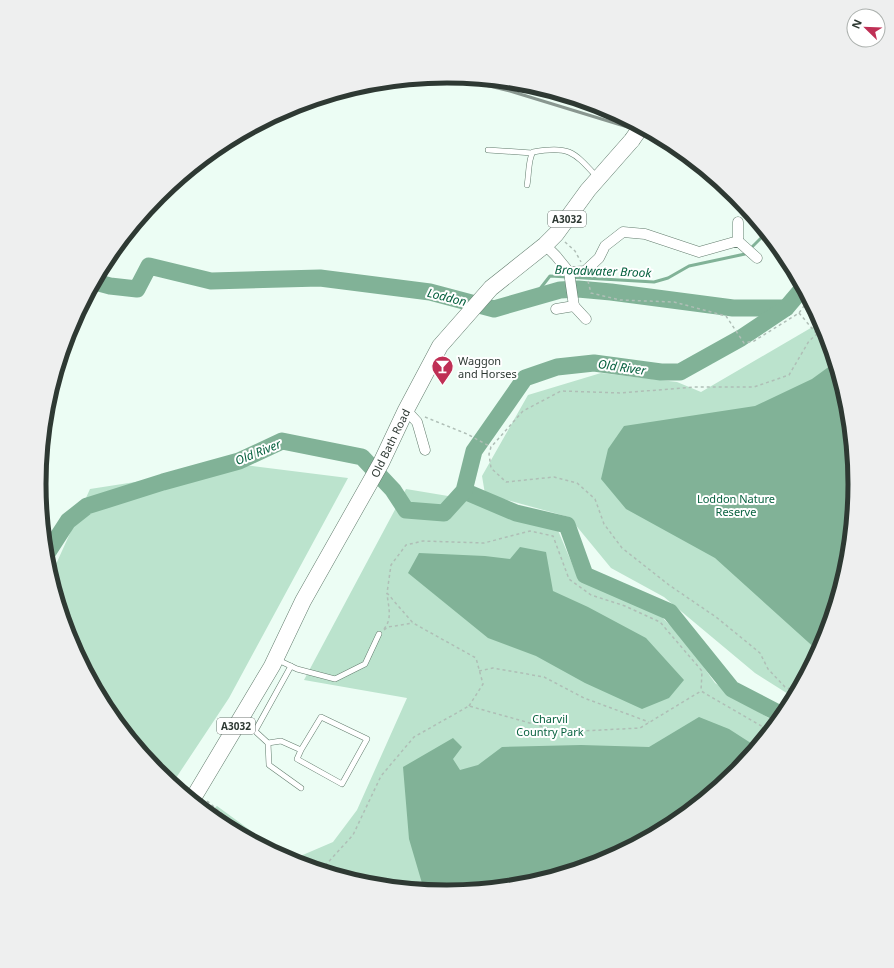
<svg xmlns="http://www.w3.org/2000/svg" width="894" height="968" viewBox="0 0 894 968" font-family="'Noto Sans',sans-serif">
	<rect width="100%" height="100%" fill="#ecfdf4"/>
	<!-- green -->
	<g fill="#bbe3cd">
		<path d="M821,322l3,6 23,77 8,79 -8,80 -23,76 -31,57 -38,-24 -91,-76 -53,-29 -42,-51 -84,-23 -3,-18 46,-81 73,-22 76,9 24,10z"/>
		<path d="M245,465l103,13 -119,220 -57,86 -14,-12 -50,-62 -38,-70 -21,-70 8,-8 33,-73z"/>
		<path d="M406,489l60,10 44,20 47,9 21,50 80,35 28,29 29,41 61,40 -41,50 -62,50 -70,38 -77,23 -79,8 -80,-8 -76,-23 -71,-38 -12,-10 9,-7 74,54 42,-18 24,-32 50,-112 -103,-18z"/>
	</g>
	<!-- water -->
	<g fill="#81b297">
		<path d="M834,363l13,42 8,79 -8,80 -23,76 -6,11 -103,-93 -89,-49 -25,-30 7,-30 16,-23 131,-20 57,-27z"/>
		<path d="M520,547l26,5 7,39 35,16 58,31 38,42 -15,18 -27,11 -57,-26 -49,-27 -48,-18 -80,-65 11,-20 66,3 25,3z"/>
		<path d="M699,717l30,12 28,18 -22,26 -62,50 -70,38 -77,23 -79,8 -23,-2 -15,-51 -6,-72 50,-29 9,9 -9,12 7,11 18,-5 24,-18 79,-2 68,2z"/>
	</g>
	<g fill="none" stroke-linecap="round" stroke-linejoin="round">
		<!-- stream -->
		<path stroke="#81b297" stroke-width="3" d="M532,299l18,-23 104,6 14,-4 21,-12 56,-12 21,-21"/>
		<!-- river -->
		<g stroke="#81b297" stroke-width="17">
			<path d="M95,282l15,4 27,3 12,-23 62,15 109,-3 110,14 64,17 66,-19 18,-1 33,3 122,16h53"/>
			<path d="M464,491l52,22 51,12 18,50 85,37 62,77 50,26"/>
			<path d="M46,555l22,-34 19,-15 76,-24 76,-21 43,-20 80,16 31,33 13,20 38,3 20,-22 10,-40 51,-73 32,-11 37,-4 67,9h19l61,-34 45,-30 17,-20"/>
		</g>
		<defs>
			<g id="service">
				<path d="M488,150l44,3"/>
				<path d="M527,185c2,-9 1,-26 6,-33 36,-7 41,0 64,25"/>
				<path d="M278,660l19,9 38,10 30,-15 14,-30"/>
				<path d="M240,725l15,6 36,-65"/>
				<path d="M255,731l13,12 1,22 32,23"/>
				<path d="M268,743l13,-2 20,9 20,-33 46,22 -25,45 -45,-25 4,-9"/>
			</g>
			<g id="minor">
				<path d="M738,241v-19"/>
				<path d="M545,245l11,11 13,16 16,-1 14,-13 6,-12 18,-14 22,2 54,18 39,-11 19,17"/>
				<path d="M569,272l5,34"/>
				<path d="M574,306l12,13"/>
				<path d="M556,309l18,-3"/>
				<path d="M406,410l11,12 8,28"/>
			</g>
			<path id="primary" d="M192,800l80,-134 31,-65 78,-138 25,-53 34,-64 51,-58 54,-43 11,-11 32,-44 44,-50"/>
		</defs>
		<!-- service casing -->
		<use href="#service" stroke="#627c6d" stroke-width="6"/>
		<!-- minor casing -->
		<use href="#minor" stroke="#627c6d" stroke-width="11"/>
		<!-- primary casing -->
		<use href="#primary" stroke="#627c6d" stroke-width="17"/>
		<!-- path -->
		<g stroke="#afbeb6" stroke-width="1.5" stroke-dasharray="3 3" stroke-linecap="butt">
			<path d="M565,242l10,9 6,11"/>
			<path d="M588,281l3,12 29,7 54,2 52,14 18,27 10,-2 45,-28 10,-14"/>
			<path d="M799,313l17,20"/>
			<path d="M425,417l42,17 24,13"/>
			<path d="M384,629c9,-11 4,-23 3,-36"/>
			<path d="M384,630l4,-3 25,-4"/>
			<path d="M479,671l14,-3 51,9 40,21 65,24"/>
			<path d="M796,692l-11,-5 -17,-18 -8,-16 -17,-14 -27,-22 -47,-32 -47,-37 -18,-24 -9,-25 -18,-16 -23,-6 -48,5 -15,-14 -2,-14 2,-7 32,-36 38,-20 60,2 73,-6h60l35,-12 20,-34 15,-13"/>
			<path d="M469,706l14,-22 -7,-26 -63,-35 -26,-30 4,-28 15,-20 17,-4 61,2 46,-12 23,5 16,43 22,16 34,11 35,16 42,49 -1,20"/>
			<path d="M207,801l50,42"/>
			<path d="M321,870l32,-35 28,-59 33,-39 55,-31 93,26 78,-4 61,-37 69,40"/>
		</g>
		<!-- service -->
		<use href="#service" stroke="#fff" stroke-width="5"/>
		<!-- minor -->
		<use href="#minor" stroke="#fff" stroke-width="10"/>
		<!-- primary -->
		<use href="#primary" stroke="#fff" stroke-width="16"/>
		<!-- rail -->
		<path stroke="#899790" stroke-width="3" d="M448,76l62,15 147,45"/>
		<defs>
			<path id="primary-bridge" d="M632,140l9,-13"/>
		</defs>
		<!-- primary-bridge casing -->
		<use href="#primary-bridge" stroke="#627c6d" stroke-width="17" stroke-linecap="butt"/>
		<!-- primary-bridge -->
		<use href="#primary-bridge" stroke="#fff" stroke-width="16"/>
	</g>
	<!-- icons -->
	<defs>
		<symbol id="bar-pin" viewBox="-11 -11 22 30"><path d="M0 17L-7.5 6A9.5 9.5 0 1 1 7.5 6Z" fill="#bf2f55" stroke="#fff"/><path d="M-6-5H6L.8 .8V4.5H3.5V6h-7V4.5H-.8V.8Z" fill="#fff"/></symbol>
	</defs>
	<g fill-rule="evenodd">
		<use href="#bar-pin" x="430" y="354" width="25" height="34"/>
	</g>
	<g text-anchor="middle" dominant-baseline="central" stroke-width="4" stroke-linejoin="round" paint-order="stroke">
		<!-- shield labels -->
		<g fill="#fff" stroke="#6d7470" stroke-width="1">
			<rect x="548" y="211" width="38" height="16" rx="3"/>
			<rect x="217" y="718" width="38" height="16" rx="3"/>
		</g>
		<g font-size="10" font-weight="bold" fill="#2e3933">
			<text x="567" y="219">A3032</text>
			<text x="236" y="726">A3032</text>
		</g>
		<!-- poi labels -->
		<g font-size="11" fill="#2e3933" stroke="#fff" text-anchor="start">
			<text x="458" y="360">Waggon<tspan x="458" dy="13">and Horses</tspan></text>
		</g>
		<!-- street labels -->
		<g font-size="11" fill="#2e3933" stroke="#fff">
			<text transform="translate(390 443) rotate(-64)">Old Bath Road</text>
		</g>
		<!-- park labels -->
		<g font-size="11" fill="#0a6341" stroke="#fff">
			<text x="736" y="498">Loddon Nature<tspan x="736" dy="13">Reserve</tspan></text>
			<text x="550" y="718">Charvil<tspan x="550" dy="13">Country Park</tspan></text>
		</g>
		<!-- water labels -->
		<g font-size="12" font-style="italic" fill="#05603e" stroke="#fff">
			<text transform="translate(603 271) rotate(2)">Broadwater Brook</text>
			<text transform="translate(447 297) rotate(14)">Loddon</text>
			<text transform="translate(622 367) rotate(8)">Old River</text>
			<text transform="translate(258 452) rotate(-22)">Old River</text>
		</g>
	</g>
	<!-- crop -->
	<path d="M0 0H894V968H0ZM46 484a401 401 0 1 1 802 0a401 401 0 1 1-802 0Z" fill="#eeefef" fill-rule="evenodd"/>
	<path fill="none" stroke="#2e3933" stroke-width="5" d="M46 484a401 401 0 1 1 802 0a401 401 0 1 1-802 0Z"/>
	<!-- north arrow -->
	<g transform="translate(866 28) rotate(293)"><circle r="19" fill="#ffffff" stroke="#abb0ad"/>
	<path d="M0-3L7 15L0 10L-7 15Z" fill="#bf2f55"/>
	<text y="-6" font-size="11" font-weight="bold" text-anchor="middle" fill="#2e3933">N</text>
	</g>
</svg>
